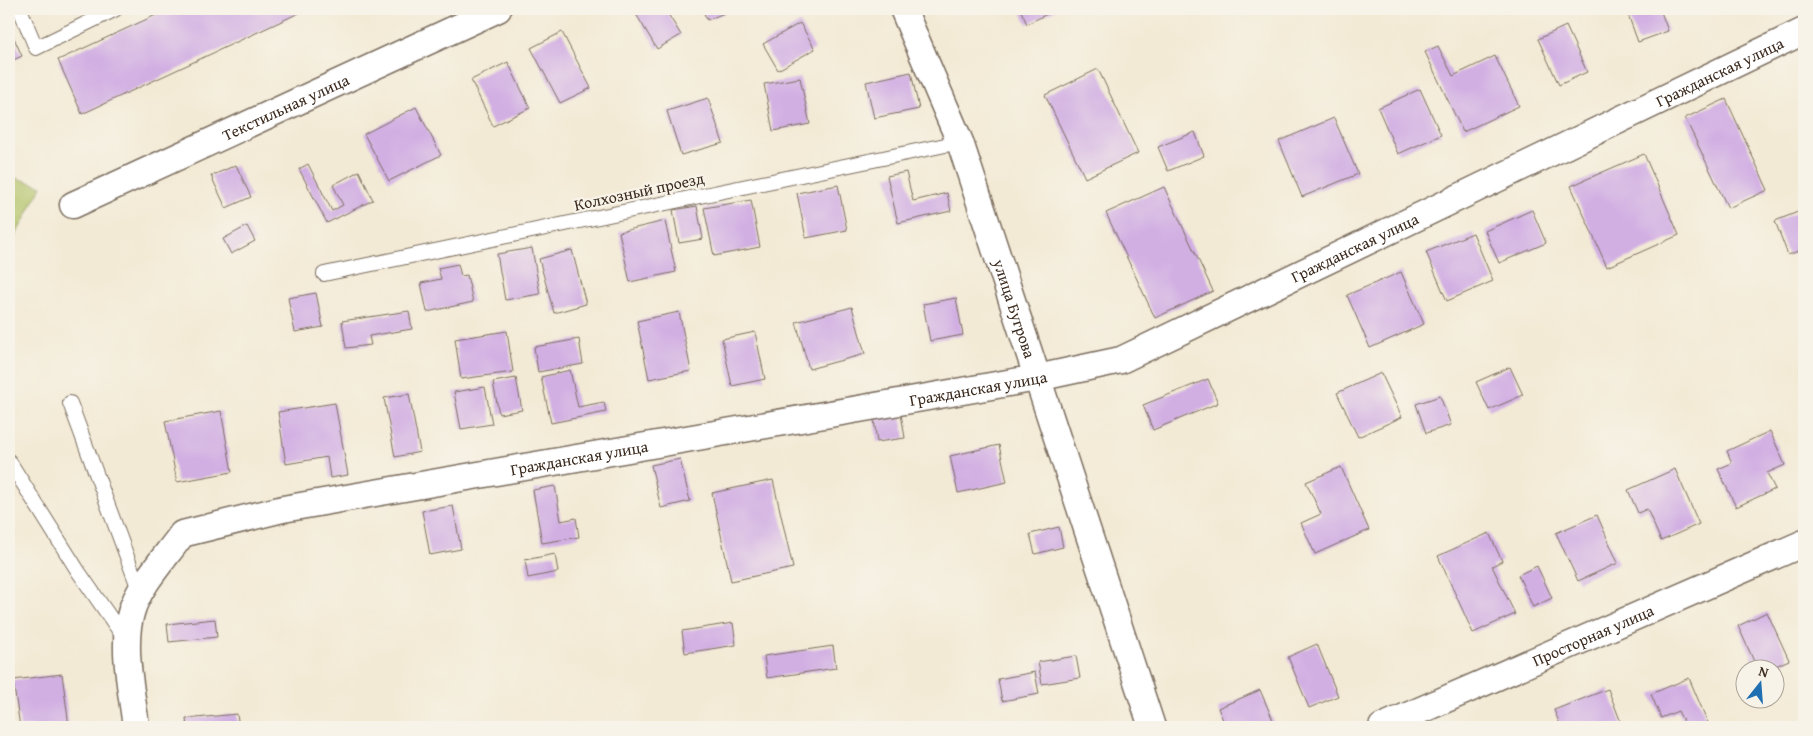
<svg xmlns="http://www.w3.org/2000/svg" width="1813" height="736" viewBox="0 0 1813 736" font-family="'Gentium Book Plus',serif">
	<rect width="100%" height="100%" fill="#f7f3e8"/>
	<filter id="ink" filterUnits="userSpaceOnUse"><feTurbulence type="fractalNoise" baseFrequency=".02" numOctaves="2"/><feDisplacementMap in="SourceGraphic" scale="10" xChannelSelector="R" yChannelSelector="G"/><feConvolveMatrix kernelMatrix="1 2 1 2 8 2 1 2 1" color-interpolation-filters="sRGB"/></filter>
	<filter id="wash" filterUnits="userSpaceOnUse"><feTurbulence type="fractalNoise" baseFrequency=".0096" numOctaves="4" result="noise"/><feDisplacementMap in="SourceGraphic" scale="20" xChannelSelector="R" yChannelSelector="G"/><feGaussianBlur stdDeviation="1.12" result="paint"/><feColorMatrix in="noise" values="0 0 0 0 0 0 0 0 0 0 0 0 0 0 0 0 0 1.4 0 .05"/><feComposite in="paint" operator="in"/></filter>
	<g filter="url(#wash)">
		<rect width="100%" height="100%" fill="#f3ead5"/>
		<!-- green -->
		<path fill="#b0c164" stroke="#767641" d="M9,176l33,10 -33,62z"/>
		<g id="blocks">
			<!-- building -->
			<g fill="#d1afe3">
				<path d="M169,9h131l1,3 -219,102 -24,-54z"/>
				<path d="M633,9h32l16,26 -24,14z"/>
				<path d="M702,9h32l-27,11z"/>
				<path d="M1020,9h37l-30,15z"/>
				<path d="M1626,9h34l8,22 -30,11z"/>
				<path d="M800,23l15,26 -37,21 -15,-26z"/>
				<path d="M1566,26l21,46 -28,13 -21,-46z"/>
				<path d="M9,27l13,29 -13,6z"/>
				<path d="M562,32l29,56 -31,15 -29,-55z"/>
				<path d="M1438,46l15,30 42,-20 24,50 -56,26 -38,-80z"/>
				<path d="M508,62l22,46 -37,18 -22,-46z"/>
				<path d="M1098,69l40,84 -53,25 -40,-83z"/>
				<path d="M911,72l8,37 -45,9 -8,-36z"/>
				<path d="M800,78l10,46 -37,7 -9,-47z"/>
				<path d="M1420,89l21,46 -43,19 -20,-46z"/>
				<path d="M708,98l15,45 -42,12 -14,-44z"/>
				<path d="M1726,99l42,91 -40,18 -43,-90z"/>
				<path d="M416,107l25,48 -52,26 -25,-47z"/>
				<path d="M1334,118l24,56 -56,23 -23,-56z"/>
				<path d="M1195,132l9,24 -36,15 -10,-24z"/>
				<path d="M1644,154l35,81 -72,32 -36,-81z"/>
				<path d="M308,164l24,47 11,-6 -10,-20 26,-14 14,29 -46,23 -28,-54z"/>
				<path d="M236,165l15,32 -25,11 -15,-32z"/>
				<path d="M906,172l7,29 34,-8 4,18 -53,12 -11,-47z"/>
				<path d="M838,185l9,45 -41,8 -9,-45z"/>
				<path d="M1164,187l49,104 -58,27 -49,-105z"/>
				<path d="M751,200l9,47 -46,9 -10,-48z"/>
				<path d="M697,206l6,33 -24,4 -6,-33z"/>
				<path d="M1532,210l14,33 -47,20 -14,-32z"/>
				<path d="M1798,212l6,17v20l-16,6 -13,-34z"/>
				<path d="M665,221l11,51 -46,10 -11,-50z"/>
				<path d="M247,226l8,15 -24,13 -8,-15z"/>
				<path d="M1473,233l20,48 -46,20 -21,-49z"/>
				<path d="M532,248l8,46 -35,6 -8,-46z"/>
				<path d="M572,250l14,54 -32,9 -15,-54z"/>
				<path d="M458,264l3,12 6,-1 6,27 -46,10 -6,-29 20,-4 -3,-11z"/>
				<path d="M1401,272l23,52 -54,24 -23,-53z"/>
				<path d="M316,293l7,34 -28,5 -7,-34z"/>
				<path d="M956,298l7,37 -33,6 -7,-37z"/>
				<path d="M852,307l13,47 -56,15 -13,-47z"/>
				<path d="M409,311l3,18 -43,7 2,9 -25,3 -4,-27z"/>
				<path d="M679,312l12,59 -42,8 -12,-58z"/>
				<path d="M507,331l6,41 -52,7 -6,-40z"/>
				<path d="M755,332l10,47 -33,7 -10,-47z"/>
				<path d="M579,339l4,25 -45,8 -4,-25z"/>
				<path d="M1510,367l13,28 -34,15 -13,-28z"/>
				<path d="M570,370l8,37 26,-5 2,10 -55,11 -10,-46z"/>
				<path d="M1381,373l21,44 -44,20 -21,-44z"/>
				<path d="M516,378l6,32 -23,4 -6,-32z"/>
				<path d="M1208,379l10,24 -65,27 -10,-25z"/>
				<path d="M485,387l7,37 -31,5 -7,-37z"/>
				<path d="M409,394l11,58 -25,5 -11,-59z"/>
				<path d="M1440,396l11,29 -25,8 -10,-29z"/>
				<path d="M335,403l13,72 -18,3 -3,-21 -41,7 -8,-52z"/>
				<path d="M900,408l5,30 -28,4 -4,-30z"/>
				<path d="M221,411l11,61 -55,10 -12,-61z"/>
				<path d="M1770,431l15,34 -18,8 8,16 -39,18 -18,-38 14,-6 -5,-12z"/>
				<path d="M999,445l8,37 -49,11 -8,-37z"/>
				<path d="M680,459l10,42 -29,7 -10,-43z"/>
				<path d="M1341,467l28,63 -54,24 -14,-31 20,-9 -15,-32z"/>
				<path d="M1675,469l24,55 -38,17 -14,-32 -9,4 -10,-23z"/>
				<path d="M773,480l20,88 -62,13 -19,-88z"/>
				<path d="M555,486l6,35 15,-3 3,19 -37,6 -9,-53z"/>
				<path d="M453,506l8,43 -31,6 -8,-44z"/>
				<path d="M1597,515l21,48 -40,18 -22,-48z"/>
				<path d="M1059,527l4,20 -28,7 -5,-20z"/>
				<path d="M1489,533l13,28 -10,5 23,48 -42,19 -35,-77z"/>
				<path d="M555,554l3,18 -30,6 -3,-18z"/>
				<path d="M1537,566l15,32 -19,9 -15,-32z"/>
				<path d="M1767,612l22,48 -18,8h-14l-19,-42z"/>
				<path d="M215,619l2,18 -48,5 -2,-18z"/>
				<path d="M733,623l3,22 -51,8 -3,-22z"/>
				<path d="M1317,644l21,52 -29,12 -21,-51z"/>
				<path d="M833,646l3,22 -69,10 -3,-22z"/>
				<path d="M1076,656l4,22 -38,6 -4,-22z"/>
				<path d="M1035,672l4,22 -37,7 -4,-22z"/>
				<path d="M62,674l7,52 -49,1 -7,-47z"/>
				<path d="M1689,678l19,45 -11,4h-11l-8,-16 -17,7 -10,-24z"/>
				<path d="M1608,689l14,36 -6,2h-55l-7,-17z"/>
				<path d="M1260,690l16,37h-50l-8,-19z"/>
				<path d="M237,714l2,13h-52l-1,-8z"/>
			</g>
		</g>
	</g>
	<g filter="url(#ink)">
		<use href="#blocks" fill-opacity="0" stroke="#7b6d5e" stroke-width="1"/>
		<g fill="none" stroke-linecap="round" stroke-linejoin="round">
			<defs>
				<g id="service">
					<path d="M20,9l16,39 80,-39"/>
					<path d="M324,274l636,-132"/>
					<path d="M70,403l70,189"/>
					<path d="M9,461l69,110 47,68"/>
				</g>
				<g id="minor">
					<path id="s1" d="M903,9l57,133 192,585"/>
					<path id="s2" d="M73,205l425,-196"/>
					<path id="s3" d="M136,727c-4,-34 -15,-81 -5,-114 7,-27 35,-56 51,-79l101,-25 754,-131 84,-18 683,-329"/>
					<path id="s4" d="M1382,727l422,-184"/>
				</g>
			</defs>
			<!-- service casing -->
			<use href="#service" stroke="#7b6d5e" stroke-width="16"/>
			<!-- minor casing -->
			<use href="#minor" stroke="#7b6d5e" stroke-width="29"/>
			<!-- service -->
			<use href="#service" stroke="#fff" stroke-width="14"/>
			<!-- minor -->
			<use href="#minor" stroke="#fff" stroke-width="26"/>
		</g>
	</g>
	<g text-anchor="middle" dominant-baseline="central" stroke-width="4.5" stroke-linejoin="round" paint-order="stroke">
		<!-- street labels -->
		<g font-size="16" fill="#3b2a1e" stroke="#f7f3e8">
			<text stroke="none"><textPath href="#s3" startOffset="1829">Гражданская улица</textPath></text>
			<text stroke="none"><textPath href="#s2" startOffset="234">Текстильная улица</textPath></text>
			<text transform="translate(639 191) rotate(-12)">Колхозный проезд</text>
			<text stroke="none"><textPath href="#s3" startOffset="1424">Гражданская улица</textPath></text>
			<text stroke="none"><textPath href="#s1" startOffset="320">улица Бугрова</textPath></text>
			<text stroke="none"><textPath href="#s3" startOffset="1019">Гражданская улица</textPath></text>
			<text stroke="none"><textPath href="#s3" startOffset="614">Гражданская улица</textPath></text>
			<text stroke="none"><textPath href="#s4" startOffset="230">Просторная улица</textPath></text>
		</g>
	</g>
	<!-- margin -->
	<rect width="1813" height="736" fill="none" stroke="#f7f3e8" stroke-width="30"/>
	<!-- north arrow -->
	<g transform="translate(1760 684) rotate(17)"><circle r="24" fill="#f7f3e8" stroke="#aca397"/>
	<path d="M0-4L9 19L0 12L-9 19Z" fill="#1f6fb2"/>
	<text y="-8" font-size="14" font-weight="bold" text-anchor="middle" fill="#3b2a1e">N</text>
	</g>
</svg>
